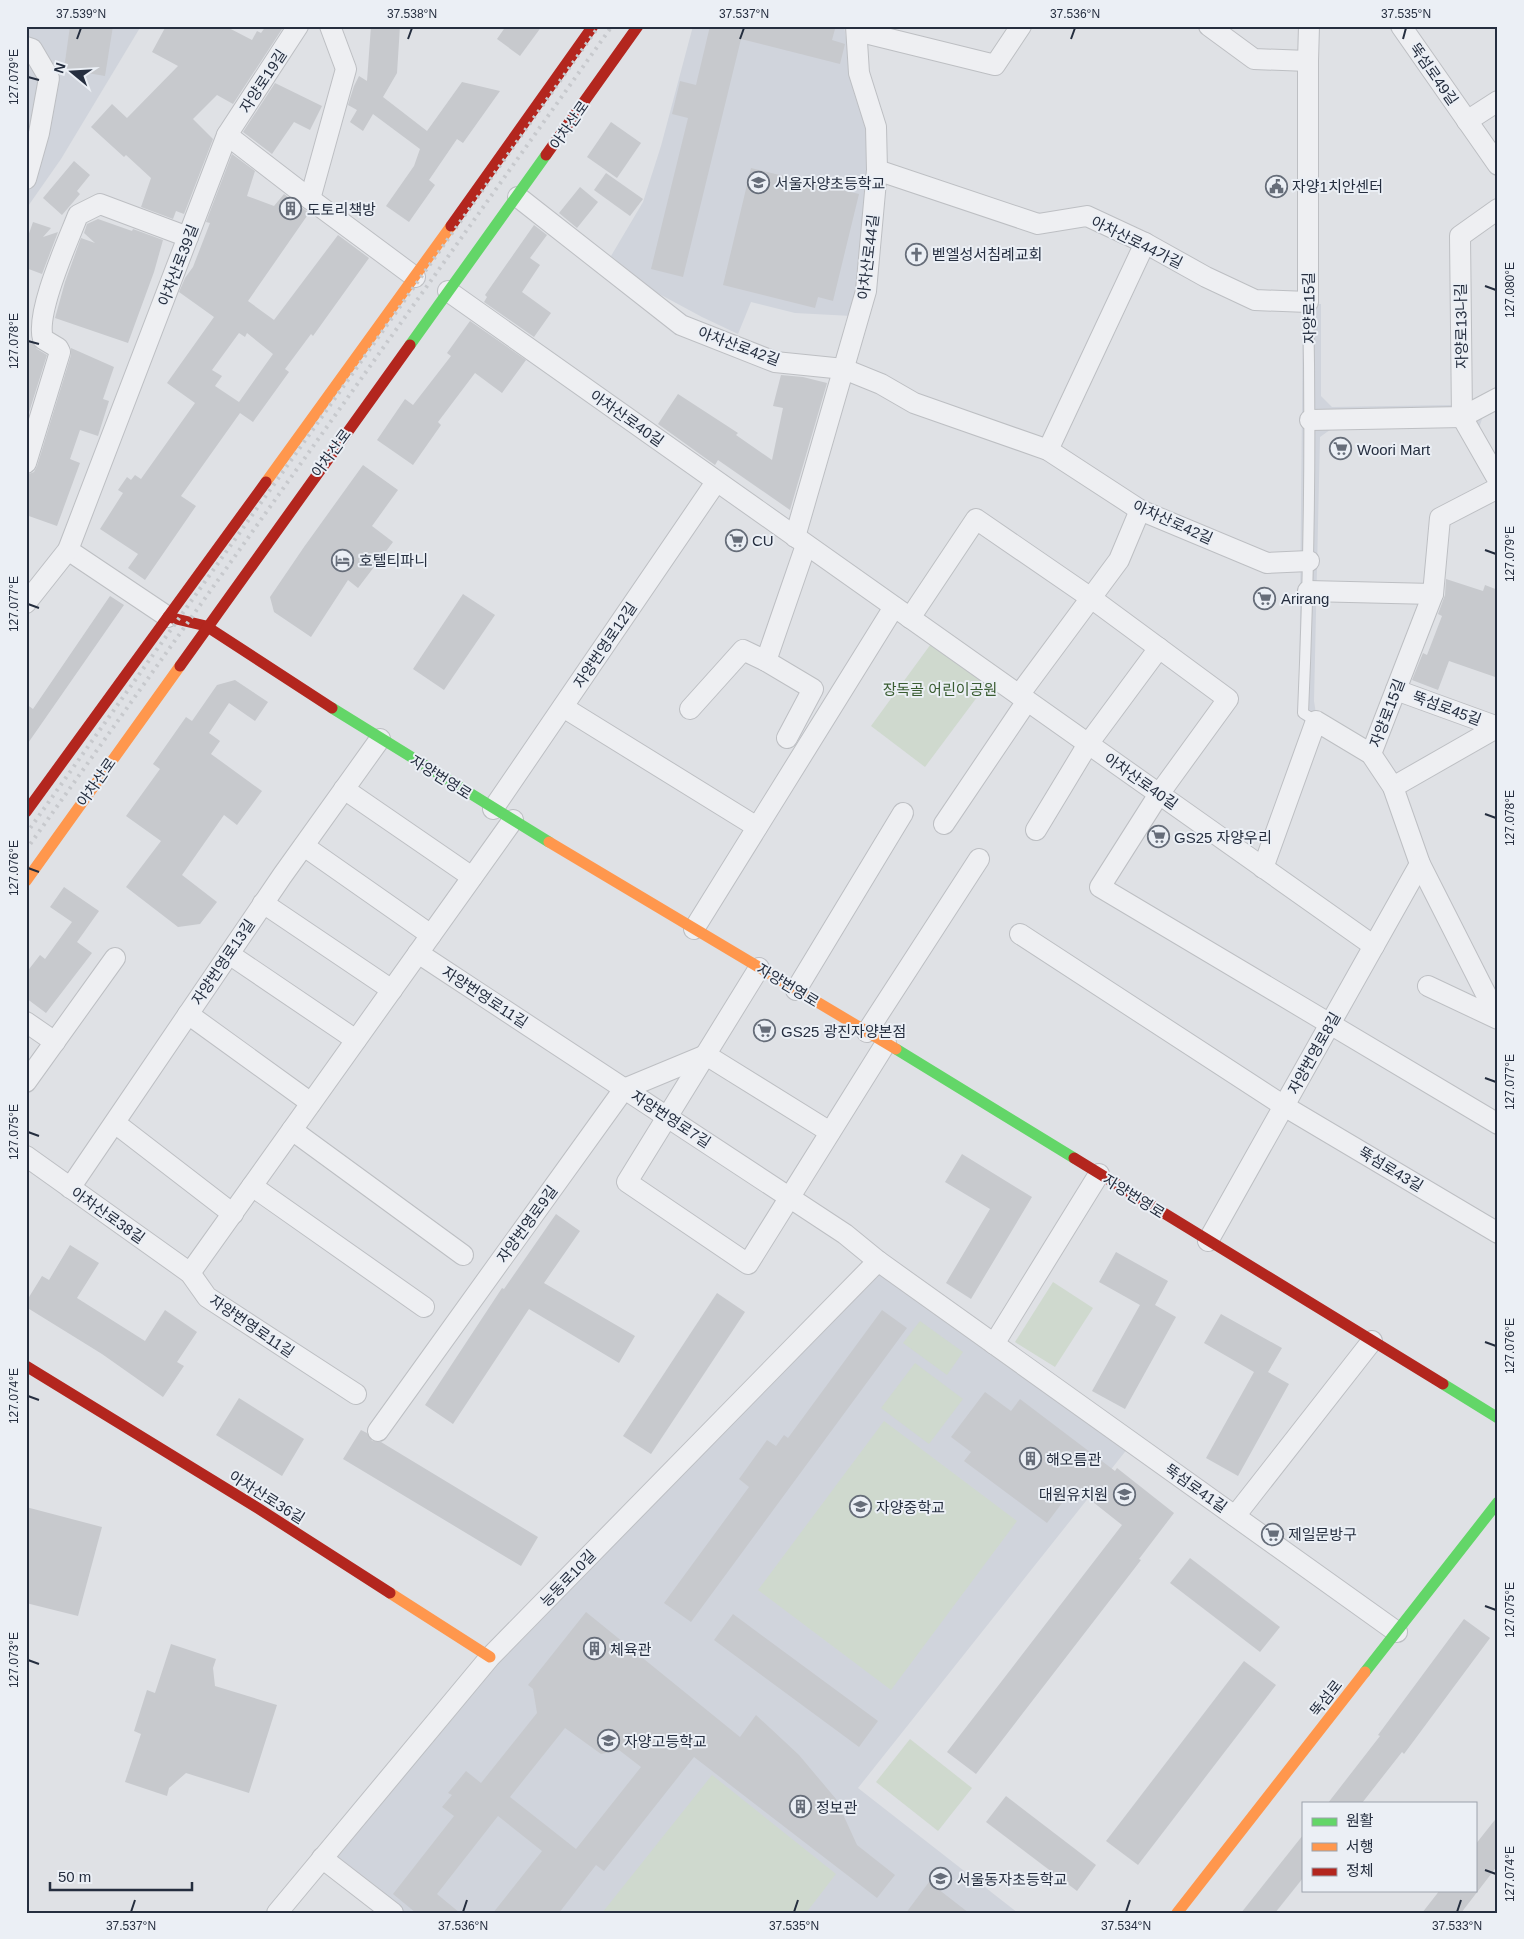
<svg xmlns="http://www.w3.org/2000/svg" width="1524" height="1939" viewBox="0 0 1524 1939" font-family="Helvetica,'Noto Sans KR',sans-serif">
	<rect width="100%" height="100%" fill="#dfe1e5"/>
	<!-- built -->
	<g fill="#d0d4dc">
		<path d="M26,26h115l-80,133 -35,50z"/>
		<path d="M693,26h151l10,62 17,41 -8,135 -11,52 -57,-3 -44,-11 -13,32 -36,-17 -52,-28 -39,-33 32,-54 18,-56z"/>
		<path d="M1303,304h18v92l11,11 119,-2 21,-4 26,-15v21l-15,9 -4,12 -28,-5 -117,4 -14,10 -6,264 5,32 -20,-16z"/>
		<path d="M878,1261l254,182 -274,345 160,125h-625l-71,-55 168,-201z"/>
	</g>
	<!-- green -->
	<g fill="#cfd9ce">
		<path d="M936,637l56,40 -67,90 -54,-41z"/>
		<path d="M1053,1282l40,26 -38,59 -40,-25z"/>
		<path d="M920,1321l43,31 -16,23 -44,-32z"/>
		<path d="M915,1363l48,36 -34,45 -48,-36z"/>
		<path d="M884,1421l133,100 -126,169 -133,-100z"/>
		<path d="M910,1739l62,49 -34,43 -62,-49z"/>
		<path d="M712,1775l124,99 -30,39h-204z"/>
	</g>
	<!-- building -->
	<g fill="#c7c9cd" fill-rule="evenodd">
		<path d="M70,26h43l-8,50 -41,-7z"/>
		<path d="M166,26h59l27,14 5,-9 4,2 5,-7h18l-51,78 -16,-9 -24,24 20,20 -29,75 -8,-3 -3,8 -32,-12 10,-29 -25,-23 -2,2 -33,-30 21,-23 15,14 51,-52 -26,-14z"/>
		<path d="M371,26h29l-3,47 -14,24 44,34 35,-49 38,9 -37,52 -6,-4 -28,41 6,5 -26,37 -23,-16 28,-40 6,-17 -47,-35 -10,17 -13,-9 7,-12 -9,-5 6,-19 5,-10 8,5z"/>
		<path d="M506,26h36l-22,30 -23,-17z"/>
		<path d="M710,26h115l10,3 -3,11 13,4 -5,20 -99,-25 -58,238 -32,-8 37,-151 -16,-4 8,-33 16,4z"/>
		<path d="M275,83l47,23 -12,24 -16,-8 -22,32 -29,-22z"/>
		<path d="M611,122l30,21 -24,35 -30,-21z"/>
		<path d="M232,154l23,17 -8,25 27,10 10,-12 25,19 -61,88 26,19 64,-85 31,23 -56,78 -2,-2 -26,35 4,3 -36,50 -13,-9 -59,83 15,10 -51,74 -17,-12 10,-14 -38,-25 23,-36 -5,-3 9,-13 4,3 4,-5 6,4 54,-76 -28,-20 47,-66 -35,-25 6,-14 8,-11 17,-44 -4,-1zM239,333l6,4 2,-4 26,21 -34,48 -24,-16 7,-10 -10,-6z"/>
		<path d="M74,161l16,14 -13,16 3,3 -18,21 -19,-17z"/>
		<path d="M751,168l108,26 -26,107 -15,-4 -3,11 -92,-23z"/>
		<path d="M606,173l37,26 -13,17 -36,-26z"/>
		<path d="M580,187l18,15 -21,26 -18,-15z"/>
		<path d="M98,219l34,12 1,-2 30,11 -9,32 -26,71 -73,-25 10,-36 16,-44 14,5 -11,-10 3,-9z"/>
		<path d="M33,222l18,6 -8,9 15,-5 -16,42 -16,-6v-26z"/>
		<path d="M534,225l13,10 -17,23 10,7 -18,27 29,21 -17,24 -50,-35 3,-5 -2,-2z"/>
		<path d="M470,321l56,39 -24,33 -27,-20 -37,49 3,3 -28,40 -36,-25 28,-41 8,6 38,-49 -4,-3z"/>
		<path d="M26,340l6,2 5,7 10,6 -21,67z"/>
		<path d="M71,348l43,19 -11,32 6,2 -11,35 -18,-6 -10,29 10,4 -23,63 -31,-11v-40l8,-3 3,-6 34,-111z"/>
		<path d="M781,375l22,2 24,6 -37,127 -72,-50 -3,5 -57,-41 20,-30 60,39 -2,2 36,25 11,-52 -10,-2z"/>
		<path d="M363,465l35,25 -26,36 21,16 -35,46 -10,-8 -37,57 -37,-25 -4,-15 34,-50z"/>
		<path d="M1446,579l37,12 2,-6 13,5v88l-49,-17 -11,29 -26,-10 11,-27 4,2 15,-39 -4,-2 7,-19z"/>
		<path d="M463,594l32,21 -51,75 -31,-21z"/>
		<path d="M110,596l14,9 -98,141v-42l7,5z"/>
		<path d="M235,680l33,22 -13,19 -26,-18 -20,30 11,8 -9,13 51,37 -25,34 -13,-10 -42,60 35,27 -17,22 -22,3 -52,-40 35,-46 -35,-25 34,-47 -7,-5 33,-47 6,4 25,-36z"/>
		<path d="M64,887l35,24 -22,31 15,11 -46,60 -20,-15v-25l14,-18 5,4 27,-37 -22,-15z"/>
		<path d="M962,1154l70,43 -61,102 -25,-16 44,-74 -45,-27z"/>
		<path d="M556,1214l24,17 -36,52 91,53 -16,27 -90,-54 -76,115 -28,-19 77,-117 2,1z"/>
		<path d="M70,1245l29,18 -22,35 68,43 20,-31 32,22 -20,30 7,4 -21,31 -61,-43 -76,-47v-5l16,-26 7,4z"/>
		<path d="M1116,1252l52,29 -13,24 21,12 -51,92 -33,-18 48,-86 -41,-23z"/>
		<path d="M717,1293l28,19 -94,142 -28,-18z"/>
		<path d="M882,1310l25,18 -216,294 -27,-19 85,-116 -10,-8 28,-39 9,6 8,-11 4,3z"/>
		<path d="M1221,1314l61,34 -14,24 21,12 -51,92 -32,-18 48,-86 -50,-29z"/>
		<path d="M985,1392l26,19 9,-12 95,72 2,-3 57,45 -35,46 2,1 -165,214 -29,-22 175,-227 -48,-38 -27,36 -83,-62 7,-9 -20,-15z"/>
		<path d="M239,1398l65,41 -22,37 -66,-41z"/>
		<path d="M361,1430l6,3 5,8 9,1 157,95 -17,29 -178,-107z"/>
		<path d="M26,1507l76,20 -24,89 -52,-13z"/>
		<path d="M1190,1558l90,69 -20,25 -90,-69z"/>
		<path d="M586,1612l154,125 16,-22 43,40 37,44 21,46 38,30 -18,23 -183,-141 -90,114 -8,-6 -37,48h-66l49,-62 -44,-35 -61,78 23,19h-44l-23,-19 61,-78 -12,-9 10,-12 -4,-2 18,-22 15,12 56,-70 -4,-24 -5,-4zM565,1728l36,26 18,-4 22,17 -65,82 -66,-52z"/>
		<path d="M733,1614l145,107 -19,26 -145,-107z"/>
		<path d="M1464,1619l26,19 -86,116 -2,-2 -40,51h-34l52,-67 -2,-1z"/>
		<path d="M171,1644l45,15 -3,9 2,18 62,19 -28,88 -63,-20 -17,15 -2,8 -42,-14 16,-48 -7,-3 13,-41 8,3z"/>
		<path d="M1244,1661l32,24 -138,180 -32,-24z"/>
		<path d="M1006,1796l90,69 -19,26 -91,-69z"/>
		<path d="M1498,1816v49l-37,48h-39l18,-23h35v-45z"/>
		<path d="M1303,1835v43l-28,35h-34z"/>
		<path d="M929,1882l40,31h-63z"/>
	</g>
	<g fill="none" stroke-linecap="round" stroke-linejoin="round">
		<defs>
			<path id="lane" d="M1308,302c3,137 1,274 -5,411l13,8"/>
			<g id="street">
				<path d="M1209,26l45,33 54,2"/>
				<path d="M1401,26l97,139"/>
				<path d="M857,31l138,34 26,-39"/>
				<path d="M26,47l6,2 17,29 -10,55 -13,46"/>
				<path d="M1467,121l31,-20"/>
				<path d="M227,135l83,64 105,78"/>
				<path d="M877,170l161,54 49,-8 58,27 61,34 49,23 53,2v-241l1,-35"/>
				<path d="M518,197l163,128 94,37 69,7 37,15 33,19 134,47 92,60 127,53 42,-2"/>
				<path d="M310,199l36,-130 -16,-43"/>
				<path d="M1498,209l-38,27 2,181 36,63"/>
				<path d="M448,291l926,655"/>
				<path d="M1310,420l152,-3 36,-19"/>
				<path d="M1048,450l97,-207"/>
				<path d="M26,463l34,-111 -2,-4 -15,-9c-8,-26 25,-98 35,-124l22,-11 88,33"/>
				<path d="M795,537l71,-246 11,-121 -1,-43 -17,-54 -3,-47"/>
				<path d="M68,550l100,67"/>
				<path d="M1308,591l125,3"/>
				<path d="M26,603l42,-53 159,-415 71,-109"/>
				<path d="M910,618l66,-99 115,79 137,101 -69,95 -59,93 398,237"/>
				<path d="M766,661l40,-116"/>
				<path d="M1396,690l102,37"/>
				<path d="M1019,695l100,-135 21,-50"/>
				<path d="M563,707l194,120"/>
				<path d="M690,709l53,-59 23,11 47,28 -26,49"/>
				<path d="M1371,754l62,-160 7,-76 58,-30"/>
				<path d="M1393,787l105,-60"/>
				<path d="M344,789l128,88"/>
				<path d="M493,809l223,-327"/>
				<path d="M944,824l83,-123"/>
				<path d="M1036,830l52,-86 71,-96"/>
				<path d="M304,846l127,89"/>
				<path d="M1263,868l53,-147 55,33 22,33 27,77 78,154"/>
				<path d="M263,903l129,87"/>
				<path d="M694,929l200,-322"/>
				<path d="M1020,934l264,172 214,127"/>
				<path d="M418,953l427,281 33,27 519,371"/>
				<path d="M229,954l127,86"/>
				<path d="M759,968l-132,214 121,82 138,-221"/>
				<path d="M1428,986l70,33"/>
				<path d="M796,990l107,-177"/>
				<path d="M188,1014l123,89"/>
				<path d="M26,1022l29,20"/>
				<path d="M867,1032l112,-173"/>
				<path d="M26,1082l89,-124"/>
				<path d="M115,1123l118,91"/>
				<path d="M292,1130l171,125"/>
				<path d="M26,1156l164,117 17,24 149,97"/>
				<path d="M252,1186l172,121"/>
				<path d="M70,1188l212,-312 98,-137"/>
				<path d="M1208,1241l212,-377"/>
				<path d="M190,1273l323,-453"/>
				<path d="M994,1344l105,-170"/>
				<path d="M378,1431l246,-342 82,-34 124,77"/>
				<path d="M1235,1516l137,-175"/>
				<path d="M322,1858l71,55"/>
				<path d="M277,1913l213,-256 388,-396"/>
			</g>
		</defs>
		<!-- lane casing -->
		<use href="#lane" stroke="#bdbfc3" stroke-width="12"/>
		<!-- street casing -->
		<use href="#street" stroke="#bdbfc3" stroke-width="22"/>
		<!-- lane -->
		<use href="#lane" stroke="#eeeff2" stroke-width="10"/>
		<!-- street -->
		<use href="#street" stroke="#eeeff2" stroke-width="20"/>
		<!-- fast -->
		<g stroke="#63d668" stroke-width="11">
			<path d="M410,345l136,-190"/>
			<path d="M332,708l217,134"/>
			<path d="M896,1049l178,109"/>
			<path d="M1443,1384l55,34"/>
			<path d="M1365,1672l133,-170"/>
		</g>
		<!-- slow -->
		<g stroke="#ff974d" stroke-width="11">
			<path d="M266,482l185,-256"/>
			<path d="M549,842l347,207"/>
			<path d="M26,881l154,-215"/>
			<path d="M390,1593l100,64"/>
			<path d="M1177,1913l188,-241"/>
		</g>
		<!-- jam -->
		<g stroke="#b3261e" stroke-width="11">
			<path d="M546,155l92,-129"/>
			<path d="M451,226l142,-200"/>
			<path d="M168,617l38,9 126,82"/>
			<path d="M180,666l230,-321"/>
			<path d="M26,812l240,-330"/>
			<path d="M1074,1158l369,226"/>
			<path d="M26,1366l230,141 134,86"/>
		</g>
		<!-- rail -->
		<g stroke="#c7c9cd" stroke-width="4" stroke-dasharray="2.5 5" stroke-linecap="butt">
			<path d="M26,834l573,-808"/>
			<path d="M26,850l586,-824"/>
		</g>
	</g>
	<!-- ticks -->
	<path fill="none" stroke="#252e3f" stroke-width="2" d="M77,39l4,-11M408,39l4,-11M740,39l4,-11M1071,39l4,-11M1403,39l3,-11M28,77l11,3M1485,286l11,4M28,341l11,3M1485,550l11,4M28,604l11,4M1485,814l11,4M28,868l11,4M1485,1078l11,4M28,1132l11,4M1485,1342l11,4M28,1396l11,4M1485,1606l11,4M28,1660l11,4M1485,1870l11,4M131,1912l4,-12M463,1912l4,-12M794,1912l4,-12M1126,1912l4,-12M1457,1912l4,-12"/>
	<!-- icons -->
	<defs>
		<symbol id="school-ring" viewBox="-11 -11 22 22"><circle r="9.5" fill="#ebeff5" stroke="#666d79" stroke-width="1.5"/><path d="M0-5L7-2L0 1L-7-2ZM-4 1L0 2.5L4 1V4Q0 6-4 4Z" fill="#666d79"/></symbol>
		<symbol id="civic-ring" viewBox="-11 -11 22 22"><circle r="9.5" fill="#ebeff5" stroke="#666d79" stroke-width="1.5"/><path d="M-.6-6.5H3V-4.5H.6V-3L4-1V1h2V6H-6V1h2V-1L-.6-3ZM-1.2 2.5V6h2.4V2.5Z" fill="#666d79"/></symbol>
		<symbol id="building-ring" viewBox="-11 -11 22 22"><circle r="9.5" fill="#ebeff5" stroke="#666d79" stroke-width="1.5"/><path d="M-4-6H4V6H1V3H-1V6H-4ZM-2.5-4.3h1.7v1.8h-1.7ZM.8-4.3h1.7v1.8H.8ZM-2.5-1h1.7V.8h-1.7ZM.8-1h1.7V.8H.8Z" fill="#666d79"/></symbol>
		<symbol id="church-ring" viewBox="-11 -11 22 22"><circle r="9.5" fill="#ebeff5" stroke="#666d79" stroke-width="1.5"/><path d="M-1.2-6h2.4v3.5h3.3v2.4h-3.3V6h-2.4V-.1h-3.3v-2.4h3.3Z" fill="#666d79"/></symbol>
		<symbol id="supermarket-ring" viewBox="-11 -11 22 22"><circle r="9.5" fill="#ebeff5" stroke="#666d79" stroke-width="1.5"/><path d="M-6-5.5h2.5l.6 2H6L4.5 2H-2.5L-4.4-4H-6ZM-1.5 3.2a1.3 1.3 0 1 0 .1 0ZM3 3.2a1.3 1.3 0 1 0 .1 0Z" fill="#666d79"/></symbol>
		<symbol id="hotel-ring" viewBox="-11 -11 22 22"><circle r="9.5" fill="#ebeff5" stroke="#666d79" stroke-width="1.5"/><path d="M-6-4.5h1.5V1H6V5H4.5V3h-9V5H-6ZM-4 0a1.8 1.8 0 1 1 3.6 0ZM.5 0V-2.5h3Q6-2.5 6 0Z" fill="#666d79"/></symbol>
	</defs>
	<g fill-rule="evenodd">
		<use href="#school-ring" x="746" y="170" width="25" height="25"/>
		<use href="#civic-ring" x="1264" y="174" width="25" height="25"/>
		<use href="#building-ring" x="278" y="196" width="25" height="25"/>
		<use href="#church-ring" x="904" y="242" width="25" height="25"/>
		<use href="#supermarket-ring" x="1328" y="436" width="25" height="25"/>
		<use href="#supermarket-ring" x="724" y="528" width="25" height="25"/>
		<use href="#hotel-ring" x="330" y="548" width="25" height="25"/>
		<use href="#supermarket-ring" x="1252" y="586" width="25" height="25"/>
		<use href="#supermarket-ring" x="1146" y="824" width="25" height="25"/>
		<use href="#supermarket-ring" x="752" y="1018" width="25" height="25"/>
		<use href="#building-ring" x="1018" y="1446" width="25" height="25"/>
		<use href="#school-ring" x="1112" y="1482" width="25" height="25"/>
		<use href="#school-ring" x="848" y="1494" width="25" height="25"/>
		<use href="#supermarket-ring" x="1260" y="1522" width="25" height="25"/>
		<use href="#building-ring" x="582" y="1636" width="25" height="25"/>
		<use href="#school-ring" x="596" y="1728" width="25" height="25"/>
		<use href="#building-ring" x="788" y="1794" width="25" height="25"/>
		<use href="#school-ring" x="928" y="1866" width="25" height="25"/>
	</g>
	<g text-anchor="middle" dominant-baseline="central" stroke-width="4" stroke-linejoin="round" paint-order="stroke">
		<!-- street labels -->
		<g font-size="15" fill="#252e3f" stroke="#ebeff5">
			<text transform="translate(1434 74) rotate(55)">뚝섬로49길</text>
			<text transform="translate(263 81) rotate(-57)">자양로19길</text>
			<text transform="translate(569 125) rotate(-55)">아차산로</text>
			<text transform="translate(1137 242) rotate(26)">아차산로44가길</text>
			<text transform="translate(868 257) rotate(-83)">아차산로44길</text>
			<text transform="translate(178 265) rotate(-69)">아차산로39길</text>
			<text transform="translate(1309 308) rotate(-91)">자양로15길</text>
			<text transform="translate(1461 326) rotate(-91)">자양로13나길</text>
			<text transform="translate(739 346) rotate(20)">아차산로42길</text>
			<text transform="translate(627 418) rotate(35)">아차산로40길</text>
			<text transform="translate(331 453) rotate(-54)">아차산로</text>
			<text transform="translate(1173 522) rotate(24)">아차산로42길</text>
			<text transform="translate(605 645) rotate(-56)">자양번영로12길</text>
			<text transform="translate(1447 708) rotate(20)">뚝섬로45길</text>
			<text transform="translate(1387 713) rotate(-69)">자양로15길</text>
			<text transform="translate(441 777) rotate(32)">자양번영로</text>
			<text transform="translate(1141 781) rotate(35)">아차산로40길</text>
			<text transform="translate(96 782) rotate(-55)">아차산로</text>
			<text transform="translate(223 962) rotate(-56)">자양번영로13길</text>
			<text transform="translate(788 985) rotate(31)">자양번영로</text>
			<text transform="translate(485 997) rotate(33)">자양번영로11길</text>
			<text transform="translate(1314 1053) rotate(-61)">자양번영로8길</text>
			<text transform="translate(671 1119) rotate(33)">자양번영로7길</text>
			<text transform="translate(1391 1169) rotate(31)">뚝섬로43길</text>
			<text transform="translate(1134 1196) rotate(32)">자양번영로</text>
			<text transform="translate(108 1215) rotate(35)">아차산로38길</text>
			<text transform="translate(527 1224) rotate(-54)">자양번영로9길</text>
			<text transform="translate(252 1326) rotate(34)">자양번영로11길</text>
			<text transform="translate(1196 1488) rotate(35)">뚝섬로41길</text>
			<text transform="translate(267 1497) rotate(32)">아차산로36길</text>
			<text transform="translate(568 1578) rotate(-46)">능동로10길</text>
			<text transform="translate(1326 1698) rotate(-52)">뚝섬로</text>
		</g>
		<!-- poi labels -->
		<g font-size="15" fill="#252e3f" stroke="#ebeff5" text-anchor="start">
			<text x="775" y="183">서울자양초등학교</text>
			<text x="1292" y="186">자양1치안센터</text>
			<text x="307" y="209">도토리책방</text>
			<text x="932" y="254">벧엘성서침례교회</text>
			<text x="1357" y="449">Woori Mart</text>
			<text x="752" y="540">CU</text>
			<text x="359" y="560">호텔티파니</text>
			<text x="1281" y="598">Arirang</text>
			<text x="1174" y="837">GS25 자양우리</text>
			<text x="781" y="1031">GS25 광진자양본점</text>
			<text x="1046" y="1459">해오름관</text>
			<text x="1108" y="1494" text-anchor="end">대원유치원</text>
			<text x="876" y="1507">자양중학교</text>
			<text x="1288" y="1534">제일문방구</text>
			<text x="610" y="1649">체육관</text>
			<text x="624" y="1741">자양고등학교</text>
			<text x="816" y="1807">정보관</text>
			<text x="957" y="1879">서울동자초등학교</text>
		</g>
		<!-- park labels -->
		<g font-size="15" fill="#395c31" stroke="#ebeff5">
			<text x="940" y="689">장독골 어린이공원</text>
		</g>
	</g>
	<!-- border -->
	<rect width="1524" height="1939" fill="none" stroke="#ebeff5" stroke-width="55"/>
	<!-- legend -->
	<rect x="1302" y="1802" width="175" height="90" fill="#ebeff5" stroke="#9ca2ac"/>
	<rect x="1312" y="1818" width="25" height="8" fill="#63d668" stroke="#9ca2ac"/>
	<text x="1346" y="1826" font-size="15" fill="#252e3f">원활</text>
	<rect x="1312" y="1843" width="25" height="8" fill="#ff974d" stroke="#9ca2ac"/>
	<text x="1346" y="1852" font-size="15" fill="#252e3f">서행</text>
	<rect x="1312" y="1868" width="25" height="8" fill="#b3261e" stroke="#9ca2ac"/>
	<text x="1346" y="1876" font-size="15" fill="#252e3f">정체</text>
	<!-- north arrow -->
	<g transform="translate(72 72) rotate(288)" stroke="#ebeff5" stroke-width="4" paint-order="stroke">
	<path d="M0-4L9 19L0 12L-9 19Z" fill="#252e3f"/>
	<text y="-8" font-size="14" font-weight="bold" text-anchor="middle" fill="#252e3f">N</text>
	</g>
	<!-- scale -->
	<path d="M50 1882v8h142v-8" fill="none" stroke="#252e3f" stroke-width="2.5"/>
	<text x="58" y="1882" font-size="15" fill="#252e3f" stroke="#ebeff5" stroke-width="4" paint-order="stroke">50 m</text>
	<rect x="28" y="28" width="1468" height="1884" fill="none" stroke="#252e3f" stroke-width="2"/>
	<g font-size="12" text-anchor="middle" fill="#252e3f">
		<text x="81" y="18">37.539°N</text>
		<text x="412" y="18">37.538°N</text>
		<text x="744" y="18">37.537°N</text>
		<text x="1075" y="18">37.536°N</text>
		<text x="1406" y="18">37.535°N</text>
		<text transform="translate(14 77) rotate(-90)" y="4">127.079°E</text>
		<text transform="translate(1510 290) rotate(-90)" y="4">127.080°E</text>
		<text transform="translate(14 341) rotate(-90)" y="4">127.078°E</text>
		<text transform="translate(1510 554) rotate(-90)" y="4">127.079°E</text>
		<text transform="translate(14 604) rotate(-90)" y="4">127.077°E</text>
		<text transform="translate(1510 818) rotate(-90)" y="4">127.078°E</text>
		<text transform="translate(14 868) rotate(-90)" y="4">127.076°E</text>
		<text transform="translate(1510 1082) rotate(-90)" y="4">127.077°E</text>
		<text transform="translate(14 1132) rotate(-90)" y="4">127.075°E</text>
		<text transform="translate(1510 1346) rotate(-90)" y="4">127.076°E</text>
		<text transform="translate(14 1396) rotate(-90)" y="4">127.074°E</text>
		<text transform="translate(1510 1610) rotate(-90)" y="4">127.075°E</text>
		<text transform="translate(14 1660) rotate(-90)" y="4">127.073°E</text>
		<text transform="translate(1510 1874) rotate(-90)" y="4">127.074°E</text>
		<text x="131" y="1930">37.537°N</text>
		<text x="463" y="1930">37.536°N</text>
		<text x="794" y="1930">37.535°N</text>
		<text x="1126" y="1930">37.534°N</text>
		<text x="1457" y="1930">37.533°N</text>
	</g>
</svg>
